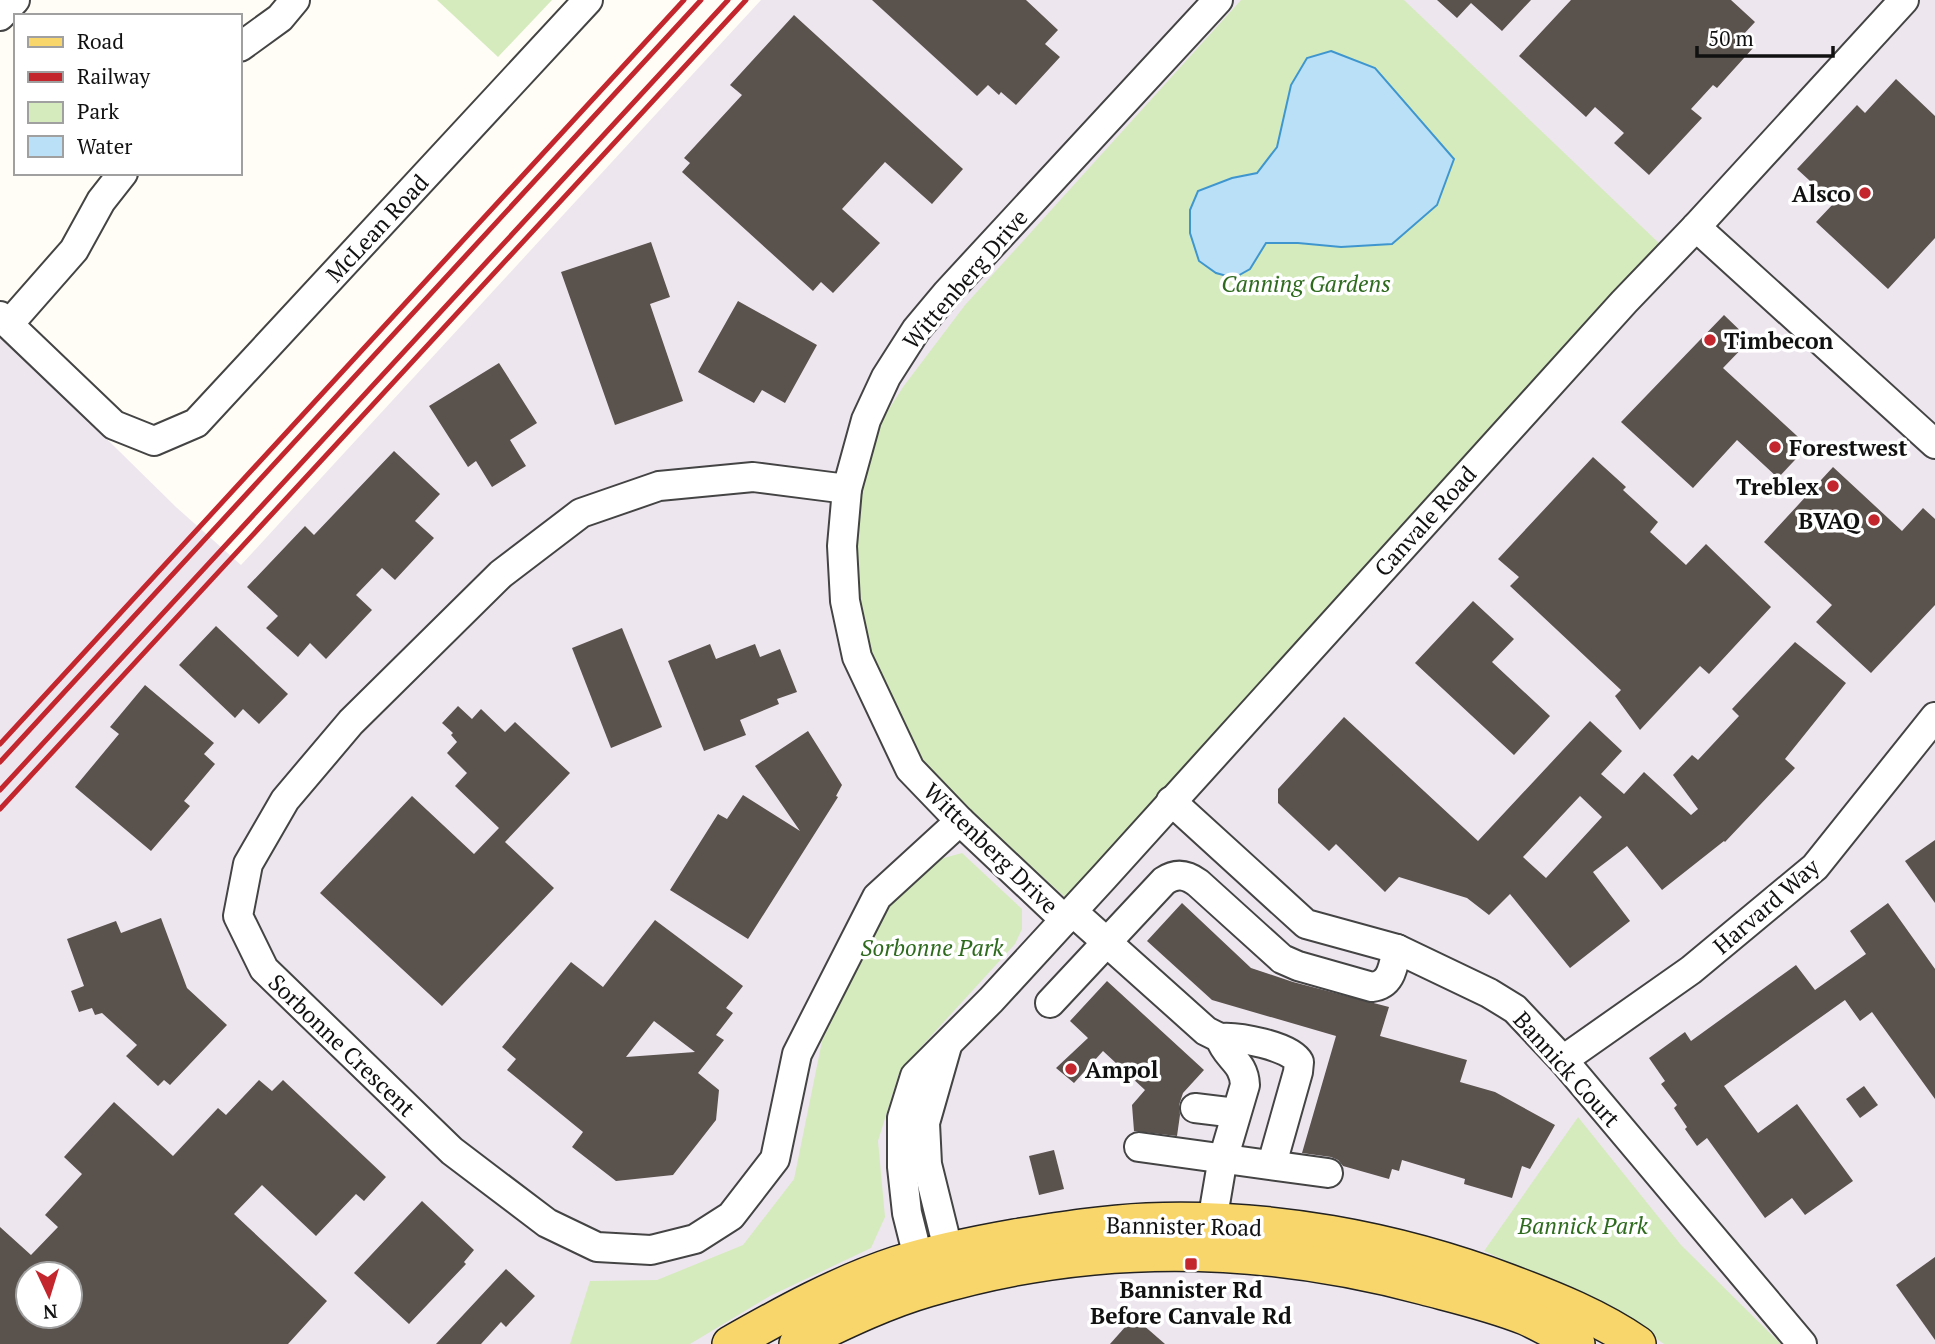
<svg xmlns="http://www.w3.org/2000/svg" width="1935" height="1344" viewBox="0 0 1935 1344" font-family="'PT Serif',serif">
	<rect width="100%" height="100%" fill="#fffdf5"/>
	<!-- industrial -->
	<path fill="#eee6ef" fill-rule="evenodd" d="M761,0h1174v1344h-1935v-1010l176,173 65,58zM28,1274h42v42h-42z"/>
	<!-- green -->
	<g fill="#d5ebbd">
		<path d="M437,0h115l-54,57z"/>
		<path d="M1241,0h163l258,246 -596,652 -95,-86 -48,-51 -60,-105 -14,-109 24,-113 30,-47 62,-82z"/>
		<path d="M962,853l60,56v20l-7,15 -115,126 -22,71 7,76 -14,31 -101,48 -80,48h-120l20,-63 67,-1 86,-35 51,-66 28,-138 62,-131 56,-51z"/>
		<path d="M1578,1117l103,128 100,99h-117l-49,-34 -131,-59z"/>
	</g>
	<!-- water -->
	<path fill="#b9e0f7" stroke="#3f96cf" stroke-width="2" d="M1331,51l44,17 79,91 -17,46 -45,39 -51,3 -43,-4h-32l-16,26 -16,9 -18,-5 -17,-12 -9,-28v-23l8,-19 34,-13 25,-5 20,-26 14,-62 16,-27z"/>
	<!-- building -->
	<g fill="#5a524d" fill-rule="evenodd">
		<path d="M872,0h154l32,30 -13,14 15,13 -44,48 -15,-13 -2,3 -11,-10 -11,11z"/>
		<path d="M1437,0h94l-29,31 -31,-28 -14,15z"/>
		<path d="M1571,0h160l24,22 -14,15 12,11 -36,40 -4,-3 -22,24 11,9 -53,57 -35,-32 10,-10 -29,-26 -9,10 -67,-61z"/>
		<path d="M794,15l169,154 -31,35 -47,-42 -43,47 38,34 -47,50 -12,-11 -8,9 -131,-119 8,-9 -6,-5 58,-63 -12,-10z"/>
		<path d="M1896,79l39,37v122l-47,51 -72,-67 18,-19 -37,-34 60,-64 8,8z"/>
		<path d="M651,242l19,55 -20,7 33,97 -68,24 -54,-153z"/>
		<path d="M738,301l79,44 -32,58 -23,-13 -8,13 -56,-31z"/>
		<path d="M1724,315l26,25 -27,28 85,78 -30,32 -41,-38 -44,48 -72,-66z"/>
		<path d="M499,363l38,60 -27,17 16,26 -34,21 -16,-26 -8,6 -39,-61z"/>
		<path d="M394,451l46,43 -25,27 19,17 -39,42 -13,-12 -26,27 16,15 -46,49 -16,-16 -12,14 -32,-29 12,-12 -31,-29 58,-61 9,9z"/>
		<path d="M1593,457l33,30 -3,3 35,32 -8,10 36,33 20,-21 65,63 -62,67 -9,-8 -60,64 -25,-34 6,-6 -111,-104 9,-9 -21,-18z"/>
		<path d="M1833,467l69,64 21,-23 12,11v86l-64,68 -55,-51 16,-17 -68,-63z"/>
		<path d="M1473,601l41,38 -22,23 58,54 -36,39 -99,-92z"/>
		<path d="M216,626l72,68 -29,30 -16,-15 -8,9 -56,-53z"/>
		<path d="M622,628l40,99 -51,21 -39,-100z"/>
		<path d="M1795,642l51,41 -61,76 10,9 -70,74 -1,-1 -62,49 -35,-44 -34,26 37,49 -60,47 -60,-74 -21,21 -22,-17 -68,-21 -14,15 -49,-48 -7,7 -51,-48v-14l66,-72 134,124 112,-120 32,30 -21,23 23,20 20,-22 47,43 7,-6 -25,-34 19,-20 6,5 41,-44 -7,-7zM1580,796l22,21 -56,61 -23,-21z"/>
		<path d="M710,644l6,15 39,-15 5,13 20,-8 17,43 -20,7 2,5 -39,16 6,15 -42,16 -36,-90z"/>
		<path d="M145,685l69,58 -10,11 11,10 -31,37 6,5 -39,45 -76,-64 44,-53 -9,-7z"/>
		<path d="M458,706l14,13 9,-10 24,23 10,-10 55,51 -65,69 49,46 -112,118 -122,-113 92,-97 62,58 25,-26 -44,-42 12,-13 -20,-20 10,-11 -6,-7 2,-2 -11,-10z"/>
		<path d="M808,731l34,54 -6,11 2,1 -90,142 -78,-49 48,-76 9,5 16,-24 57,36 -45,-65z"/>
		<path d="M1935,840v63l-30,-42z"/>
		<path d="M1182,903l69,65 42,14 96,25 -9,29 87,24 -7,22 35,10 60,33 -25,44 -8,-3 -10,32 -48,-14 1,-5 -63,-19 -3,11 -7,-2 -3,10 -46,-13 -5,-6 -7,-3 -29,-4 34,-117 -124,-36 -65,-59z"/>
		<path d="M1888,903l47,66v130l-63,-87 -12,9 -15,-21 -121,86 34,47 39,-29 56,77 -48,34 -13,-17 -27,20 -58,-80 -10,8 -12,-17 2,-2 -13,-19 3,-3 -16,-21 4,-3 -16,-23 36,-26 6,9 105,-76 19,25 51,-36 -16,-23z"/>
		<path d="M161,918l26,70 40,37 -57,60 -6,-5 -6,6 -32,-30 11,-11 -35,-32 -7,2 -3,-7 -13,4 -8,-21 13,-5 -17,-47 49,-18 5,12z"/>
		<path d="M655,920l88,66 -17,22 7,5 -17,22 8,5 -26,33 21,17 -3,30 -43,55 -57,6 -44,-34 11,-15 -76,-62 9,-11 -14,-12 69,-85 32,25zM654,1021l41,31 -69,5z"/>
		<path d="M1107,981l97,89 -21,23 -4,12 1,10 -3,21 -43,-5 -2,-26 13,-15 -42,-39 -29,32 -18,-15 32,-30 -18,-17z"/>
		<path d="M259,1080l13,11 11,-11 103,97 -22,24 -8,-7 -40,42 -54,-51 -28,29 93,87 -39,43h-288v-117l31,28 27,-28 -13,-12 37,-41 -18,-17 50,-55 59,54 45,-48 8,7zM28,1274h42v42h-42z"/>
		<path d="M1864,1086l14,19 -18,13 -14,-19z"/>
		<path d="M1054,1150l10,39 -25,6 -10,-39z"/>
		<path d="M422,1201l52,49 -10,12 2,2 -57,60 -55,-51z"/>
		<path d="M1935,1257v83l-39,-55z"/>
		<path d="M506,1269l29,27 -29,31 -5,-5 -20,22h-45z"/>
		<path d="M1134,1317l31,27h-55z"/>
	</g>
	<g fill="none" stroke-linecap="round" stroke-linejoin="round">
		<defs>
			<g id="minor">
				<path d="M0,16l15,-16"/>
				<path d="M240,47l40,-29 15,-18"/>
				<path d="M1696,227l239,217"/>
				<path d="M0,316l114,109 40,16 42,-18 392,-423"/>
				<path d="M9,324l65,-74 27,-49 22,-28"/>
				<path d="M847,489l-94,-12 -94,9 -78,27 -80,61 -150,148 -66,78 -37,64 -10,52 26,53 188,182 95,72 50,24 54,3 44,-11 36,-23 44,-57 22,-105 80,-157 83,-76"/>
				<path d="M1171,801l135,123 91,25 92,44 26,16 48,51 239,284"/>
				<path d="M1073,912l133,119 14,7c6,20 24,23 25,47l-23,78 -10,59"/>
				<path d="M1065,920l-105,-99 -50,-52 -53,-112 -12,-56 -3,-55 5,-57 19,-69 20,-43 30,-47 31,-37 271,-293"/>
				<path d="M1050,1003l114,-122c12,-8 22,-7 34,2l84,76 16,7 74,21c20,-2 21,-21 25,-38"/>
				<path d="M1220,1038c17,-2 71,8 79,24l-1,10 -26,92"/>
				<path d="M947,1046l-22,77 2,41 26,105"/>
				<path d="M1563,1060l128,-90 124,-103 120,-150"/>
				<path d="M1195,1108l41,5"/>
				<path d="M1139,1147l189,26"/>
				<path d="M923,1277l-16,-64 -5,-46v-49l13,-42 76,-76 113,-123 520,-575 72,-75 208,-227"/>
			</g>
			<g id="major">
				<path d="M730,1344c53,-30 109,-61 167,-80 39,-12 78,-20 118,-27 44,-7 87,-14 132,-16 123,-5 248,18 362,61 45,17 90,35 129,62"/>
				<path d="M797,1344c42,-20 86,-42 131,-55 165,-49 331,-46 496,-2 34,9 69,17 101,30 18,8 35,18 52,27"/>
			</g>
		</defs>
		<!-- minor casing -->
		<use href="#minor" stroke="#444" stroke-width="32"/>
		<!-- major casing -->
		<use href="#major" stroke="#222" stroke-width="38"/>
		<!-- minor -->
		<use href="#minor" stroke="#fff" stroke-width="28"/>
		<!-- major -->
		<use href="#major" stroke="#f9d66b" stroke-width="35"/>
		<!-- rail -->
		<g stroke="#c4262e" stroke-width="5">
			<path d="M0,744l684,-744"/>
			<path d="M0,762l701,-762"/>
			<path d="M0,790l728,-790"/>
			<path d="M0,809l746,-809"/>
		</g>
	</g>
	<!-- markers -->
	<g fill="#c4262e" stroke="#fff" stroke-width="2.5">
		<circle cx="1865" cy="193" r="7"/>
		<circle cx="1710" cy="340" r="7"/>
		<circle cx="1775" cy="447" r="7"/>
		<circle cx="1833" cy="486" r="7"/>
		<circle cx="1874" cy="520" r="7"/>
		<circle cx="1071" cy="1069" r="7"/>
		<rect x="1184" y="1257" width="14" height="14" rx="3.5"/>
	</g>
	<g text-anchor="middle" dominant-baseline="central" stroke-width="7" stroke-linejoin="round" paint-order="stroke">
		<!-- poi labels -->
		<g font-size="23" font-weight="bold" fill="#111" stroke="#fff" text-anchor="end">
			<text x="1851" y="193">Alsco</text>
			<text x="1724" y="340" text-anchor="start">Timbecon</text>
			<text x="1789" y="447" text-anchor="start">Forestwest</text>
			<text x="1819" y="486">Treblex</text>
			<text x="1860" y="520">BVAQ</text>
			<text x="1085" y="1069" text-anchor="start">Ampol</text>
			<text x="1191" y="1289" text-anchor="middle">Bannister Rd<tspan x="1191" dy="26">Before Canvale Rd</tspan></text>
		</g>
		<!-- street labels -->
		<g font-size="23" fill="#111" stroke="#fff">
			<text transform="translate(377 228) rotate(-47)">McLean Road</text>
			<text transform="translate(965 279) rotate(-49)">Wittenberg Drive</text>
			<text transform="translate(1425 521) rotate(-48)">Canvale Road</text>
			<text transform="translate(991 848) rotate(44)">Wittenberg Drive</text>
			<text transform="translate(1766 906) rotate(-41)">Harvard Way</text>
			<text transform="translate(342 1045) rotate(44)">Sorbonne Crescent</text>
			<text transform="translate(1567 1069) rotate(48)">Bannick Court</text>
			<text transform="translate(1184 1226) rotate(1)">Bannister Road</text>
		</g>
		<!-- park labels -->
		<g font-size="23" font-style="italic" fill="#2f6b1f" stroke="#fff">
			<text x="1306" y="283">Canning Gardens</text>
			<text x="932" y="947">Sorbonne Park</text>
			<text x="1583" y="1225">Bannick Park</text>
		</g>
	</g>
	<!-- legend -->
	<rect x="14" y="14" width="228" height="161" fill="#ffffff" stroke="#a0a0a0" stroke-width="2"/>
	<rect x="28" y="37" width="35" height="10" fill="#f9d66b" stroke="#a0a0a0" stroke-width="2"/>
	<text x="77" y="49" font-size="21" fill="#111111">Road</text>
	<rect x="28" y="72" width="35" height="10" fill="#c4262e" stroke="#a0a0a0" stroke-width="2"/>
	<text x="77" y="84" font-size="21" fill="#111111">Railway</text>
	<rect x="28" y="102" width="35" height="21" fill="#d5ebbd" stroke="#a0a0a0" stroke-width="2"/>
	<text x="77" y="119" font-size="21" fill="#111111">Park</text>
	<rect x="28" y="136" width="35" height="21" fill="#b9e0f7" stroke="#a0a0a0" stroke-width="2"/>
	<text x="77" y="154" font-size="21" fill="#111111">Water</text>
	<!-- north arrow -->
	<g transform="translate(49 1295) rotate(176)"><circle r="33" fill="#ffffff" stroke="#a0a0a0" stroke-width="2"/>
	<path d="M0-5L12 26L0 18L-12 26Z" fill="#c4262e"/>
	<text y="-10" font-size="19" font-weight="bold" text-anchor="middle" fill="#111111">N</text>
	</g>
	<!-- scale -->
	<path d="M1697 46v10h136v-10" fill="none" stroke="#111111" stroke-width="3.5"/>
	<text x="1708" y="46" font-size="21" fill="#111111" stroke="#ffffff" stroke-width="5" paint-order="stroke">50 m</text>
</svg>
